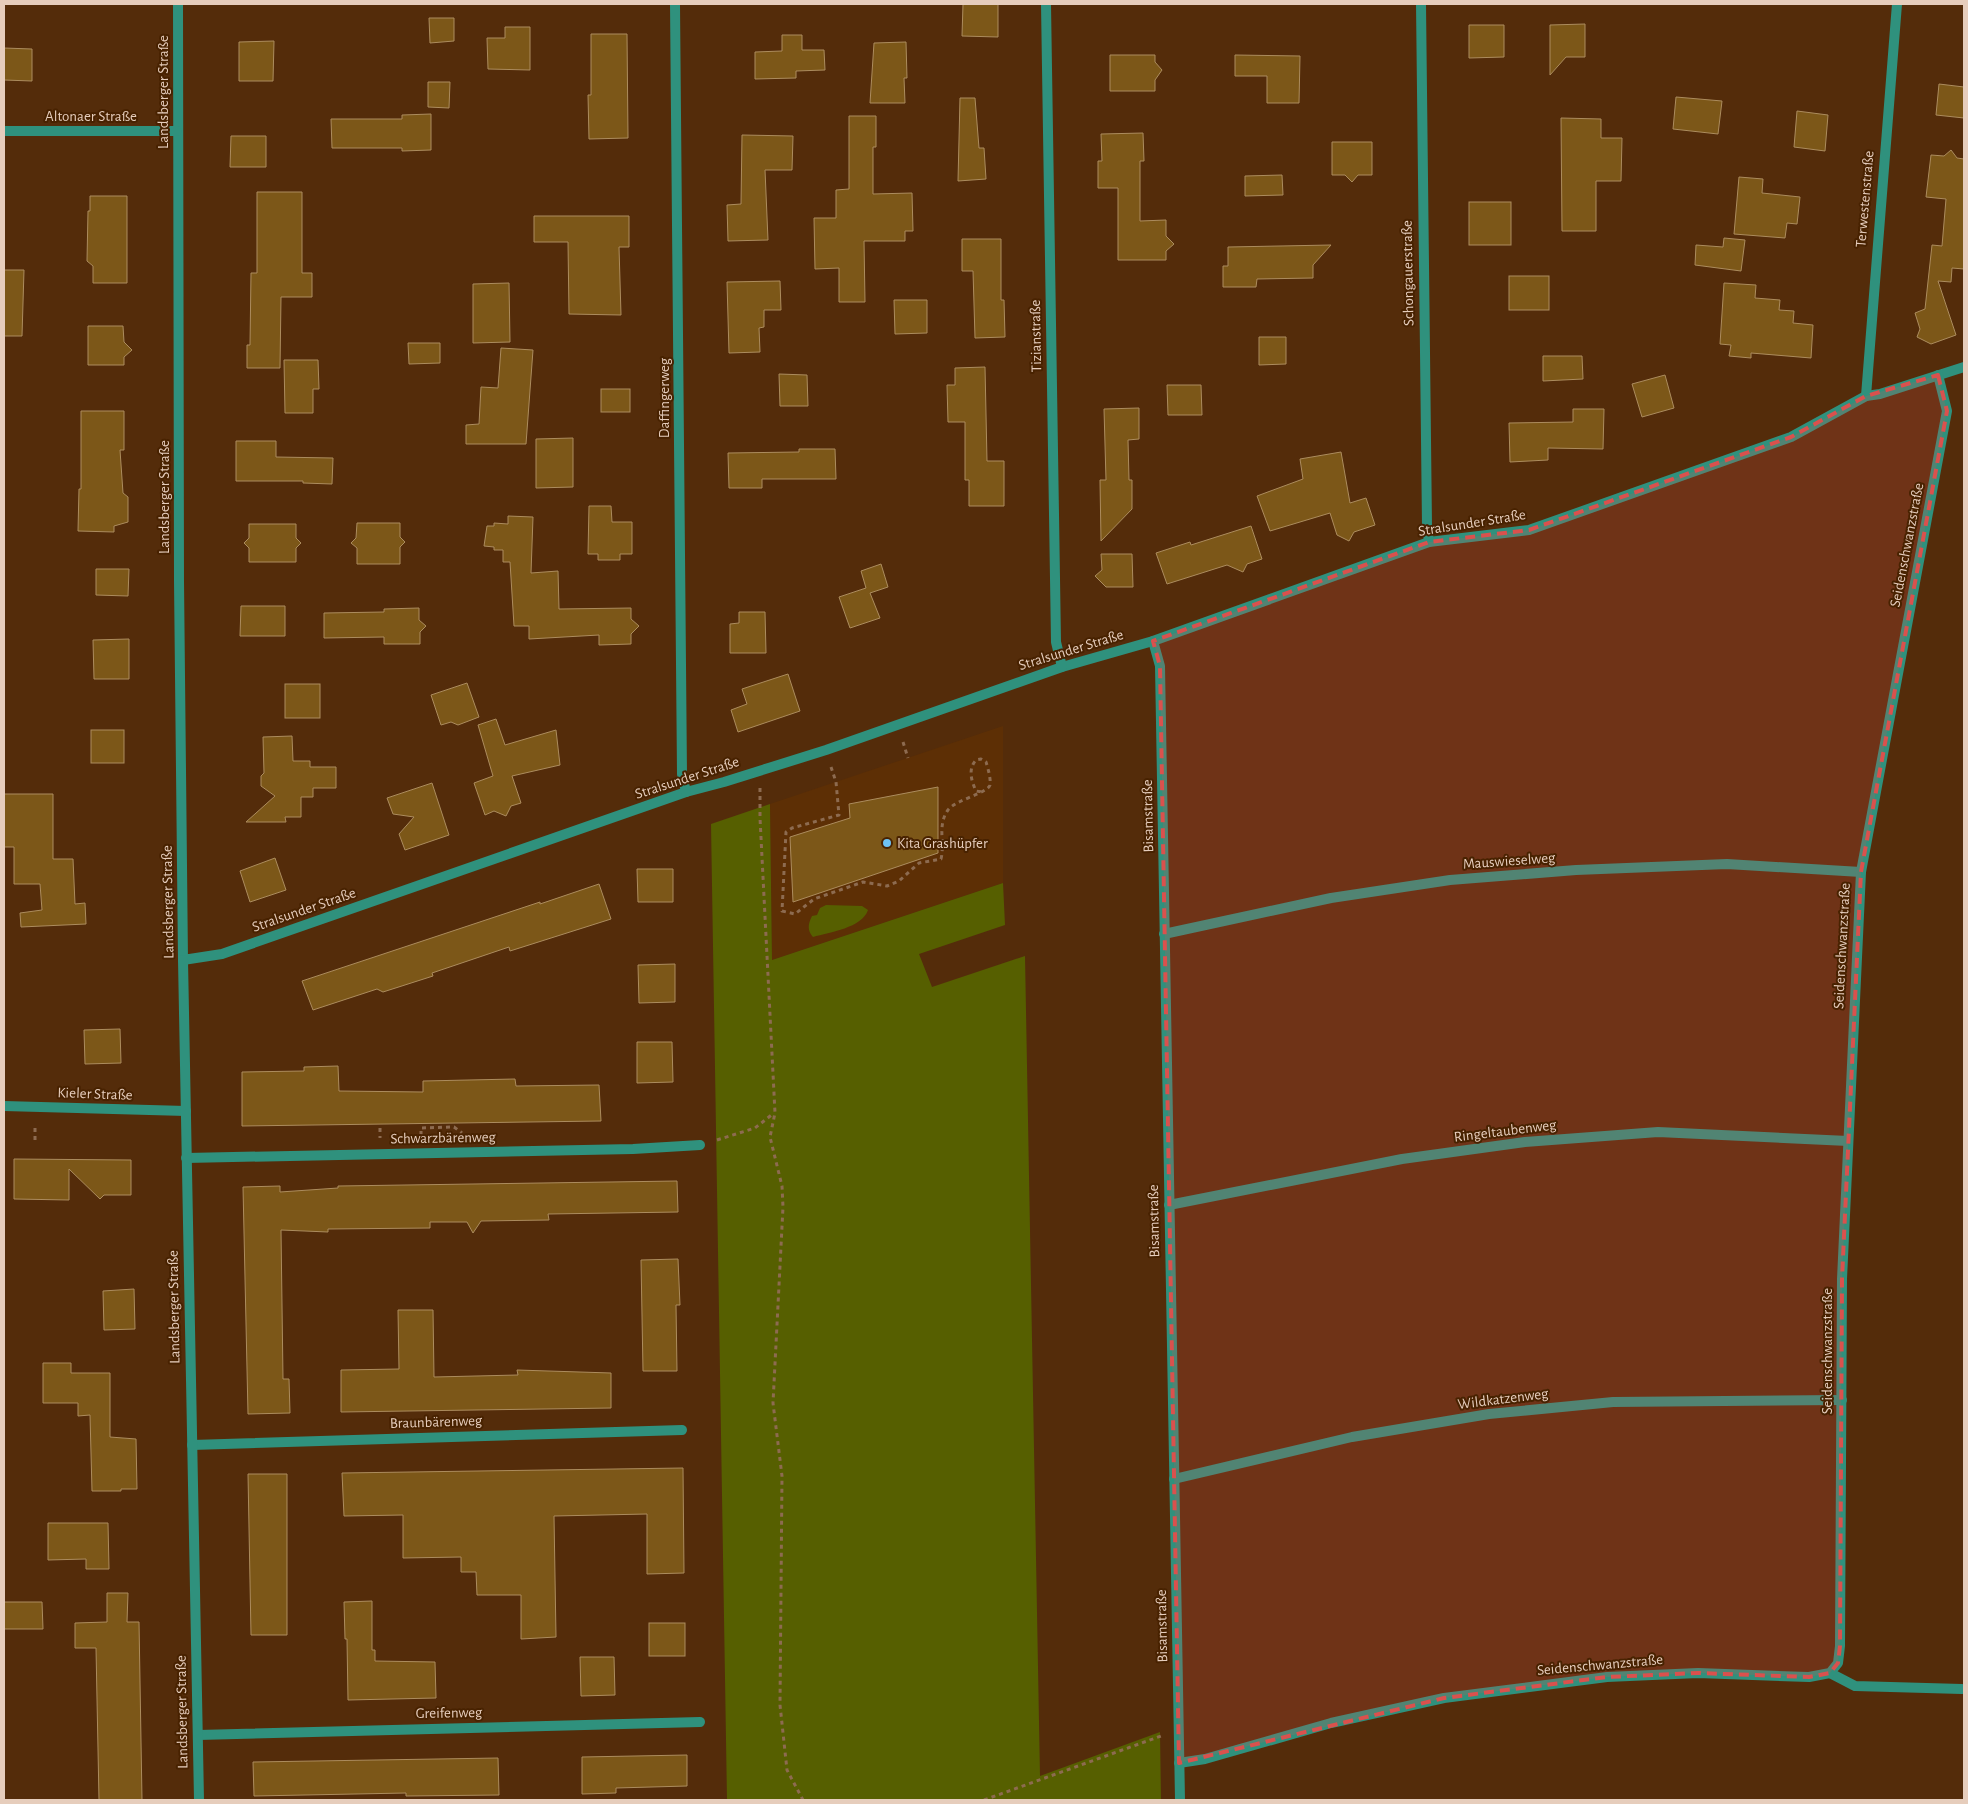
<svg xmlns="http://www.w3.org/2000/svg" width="1968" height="1804" viewBox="0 0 1968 1804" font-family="'Alegreya Sans',sans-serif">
	<rect width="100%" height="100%" fill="#542c0a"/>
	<!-- built -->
	<path fill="#5d2f05" d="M1003,726v157l-231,77 -2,-156z"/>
	<!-- green -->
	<g fill="#565f00">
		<path d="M770,804l2,156 231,-77 2,42 -86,29 13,33 93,-31 15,820 120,-44 1,68h-434l-16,-976z"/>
		<path d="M826,905l36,1 6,4c-6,18 -38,22 -55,27 -6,-7 -5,-13 -1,-21l5,-1 3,-7z"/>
	</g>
	<!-- building -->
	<g fill="#7c5718" stroke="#ac8c5e">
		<path d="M963,4h35v33l-36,-1z"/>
		<path d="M429,18h25v23l-24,2z"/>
		<path d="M1585,24v33h-19l-16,18v-50z"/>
		<path d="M1469,25h35v32l-35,1z"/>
		<path d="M505,27h25v43l-42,-1 -1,-31h18z"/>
		<path d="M591,34h36l1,104 -39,1 -1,-44h3z"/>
		<path d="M782,35h20v15h22l1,20 -29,1v7l-41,1v-27l27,-1z"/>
		<path d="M274,41l-1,40h-34v-39z"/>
		<path d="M906,42l1,36h-3l1,25h-35l4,-60z"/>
		<path d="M4,48l28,1v32l-28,-1z"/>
		<path d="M1110,55h45v7l7,8 -7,10v11h-45z"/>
		<path d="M1235,55l65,1 -1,47h-32v-27h-32z"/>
		<path d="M428,82h22l-1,26 -21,-1z"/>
		<path d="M1939,84l25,3v31l-28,-3z"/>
		<path d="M1676,97l46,4 -4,33 -45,-5z"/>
		<path d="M960,98h15l4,50h5l2,31 -28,2z"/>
		<path d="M1797,111l31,4 -3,36 -31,-4z"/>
		<path d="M431,114v36l-29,1v-3h-70l-1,-29h71v-4z"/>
		<path d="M849,116h27v31h-3v47l39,-1 1,38h-8v10h-41l1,61h-26v-34l-24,1 -1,-51h22v-28l13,-1z"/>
		<path d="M1561,118l40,1v19h21l-1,43h-25v50h-34z"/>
		<path d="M1143,133l1,28h-4v60l26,-1v16l8,8 -8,7v9h-48v-72h-20v-27h4l-1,-27z"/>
		<path d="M742,135l51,1 -1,34h-27l3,70 -40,1 -1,-36 14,-1z"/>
		<path d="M231,136h35v31h-36z"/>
		<path d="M1332,142h40v33h-14l-6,7 -7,-7h-13z"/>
		<path d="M1951,150l6,8 7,1v110l-12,-1 -1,14 -13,-1 18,54 -25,9 -14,-7 3,-8 -5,-16 10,-4 7,-64 10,1 4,-47 -20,-2 5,-42 13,1z"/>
		<path d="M1282,175l1,20 -38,1v-20z"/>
		<path d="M1739,177l24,2 -1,14 38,4 -3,27 -10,-1 -2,15 -51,-4z"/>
		<path d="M257,192h45v81h10v24h-31l-1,71h-33v-23h3l1,-72h6z"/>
		<path d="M90,196h37v87h-34v-17l-6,-5 1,-50h2z"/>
		<rect x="1469" y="202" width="42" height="43"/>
		<path d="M534,216h95v31h-10l2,68 -52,-1 -1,-72h-34z"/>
		<path d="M1724,238l21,2 -4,31 -46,-6 1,-20 27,2z"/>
		<path d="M962,239h39v61h3l1,37 -30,1 -2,-67h-11z"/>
		<path d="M1331,245l-18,20v13l-56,1 -1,8h-33v-21h5v-19z"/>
		<path d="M4,270h20l-2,66h-18z"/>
		<rect x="1509" y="276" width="40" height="34"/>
		<path d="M780,281l1,29h-17v17l-5,1 1,24 -31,1 -2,-71z"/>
		<path d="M509,283l1,59 -37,1v-59z"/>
		<path d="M1724,283l32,2 -1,13 25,2 -1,10 15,1 -1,12 20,2 -2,33 -60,-5v5l-22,-2 2,-11 -11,-1z"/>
		<path d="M894,300h33v33l-32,1z"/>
		<path d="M88,326h35l1,16 8,8 -8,7v8h-36z"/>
		<path d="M1259,337h27v27l-27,1z"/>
		<path d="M408,343h32v20l-31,1z"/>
		<path d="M501,348l32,2 -7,94h-60v-19l13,-1 2,-37 17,1z"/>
		<path d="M1543,356h39l1,23 -40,2z"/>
		<path d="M284,360h34l1,29h-6v24h-28z"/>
		<path d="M985,367l2,94h17v45h-35v-26h-4v-58h-17l-1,-37h8v-17z"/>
		<path d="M779,374l28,1 1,31h-28z"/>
		<path d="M1665,375l9,33 -32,9 -10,-33z"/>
		<path d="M1167,385h34l1,30h-34z"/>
		<rect x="601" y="389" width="29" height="23"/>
		<path d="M1139,408v31l-11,1 1,40h3v29l-31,32 -1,-61h6l-2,-71z"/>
		<path d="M1573,409h31l-1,40 -55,-1v12l-38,2 -1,-39 64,-1z"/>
		<path d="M81,411h43v39h-4l3,43 5,4v25l-14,4v6l-36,-1 1,-42h2z"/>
		<path d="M573,438v49l-37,1v-49z"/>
		<path d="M236,441h40v16l57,1 -1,26 -29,-1v-2h-67z"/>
		<path d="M799,449h36l1,30h-74v9h-33l-1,-35 71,-1z"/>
		<path d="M1341,452l9,51 16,-5 9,27 -21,7 -5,9 -12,-6 -7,-22 -60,18 -13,-35 46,-17 -3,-20z"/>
		<path d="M589,506h22l1,16h20v32h-12v6h-22v-6h-10z"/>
		<path d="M508,516l25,1 -2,56 27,-2 1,38 72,-1v11l8,7 -8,8v10l-32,1v-10l-70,4v-13h-15l-4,-64h-7v-12h-9v-3l-10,-1 3,-20h7v-3l14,1z"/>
		<path d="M357,523h43v14l5,5 -5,5v17h-43v-16l-6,-5 5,-5z"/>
		<path d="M249,524h47v14l5,5 -5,5v14h-47v-14l-5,-5 5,-5z"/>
		<path d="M1251,526l11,33 -15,5 -4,8 -16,-7 -60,19 -11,-31 34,-11 1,3z"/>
		<path d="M1101,554h31l1,33h-27l-11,-11 7,-6z"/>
		<path d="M881,564l7,23 -18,6 10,25 -30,10 -11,-31 27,-9 -5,-17z"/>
		<path d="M96,569h33l-1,27 -32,-1z"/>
		<path d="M241,606h44v30h-45z"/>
		<path d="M419,608v12l7,6 -6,6v12h-36v-7l-60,1v-25l60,-1v-3z"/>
		<path d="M739,612h26l1,41h-36v-29l9,-1z"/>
		<path d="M129,639v40h-35l-1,-39z"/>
		<path d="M788,674l12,37 -62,21 -7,-22 16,-6 -5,-15z"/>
		<path d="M467,683l12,34 -21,8 -7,-3 -10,3 -10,-30z"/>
		<rect x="285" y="684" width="35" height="34"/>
		<path d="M496,719l9,26 51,-15 4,35 -48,11 9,27 -10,3 -5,10 -12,-5 -9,4 -11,-32 19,-7 -15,-51z"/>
		<rect x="91" y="730" width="33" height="33"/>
		<path d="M292,736l1,25h17v6h26v21h-23v9h-12v20h-16l1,5h-40l29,-26 -14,-10v-10l3,-3 -1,-36z"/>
		<path d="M432,783l17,52 -44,15 -6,-16 15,-17 -21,-3 -6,-16z"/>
		<path d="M938,787v66l-145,49 -3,-65 60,-19 -1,-14z"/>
		<path d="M4,794h49v65h20l2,45 10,-1 1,21 -65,3 -1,-14 22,-3 -2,-26h-26v-37h-10z"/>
		<path d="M275,858l11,32 -36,12 -10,-31z"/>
		<path d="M637,869h36v33h-35z"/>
		<path d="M599,884l12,35 -101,32 -1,-4 -77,26 1,3 -50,16 -6,-3 -64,21 -11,-29 238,-79v2z"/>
		<path d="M675,964v38l-36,1 -1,-38z"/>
		<path d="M120,1029l1,34 -36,1 -1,-34z"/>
		<path d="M637,1042h35l1,40 -36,1z"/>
		<path d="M338,1066l1,25 84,1v-11l92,-2 1,7 83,-1 2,36 -359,5v-54l62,-1v-4z"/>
		<path d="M14,1159l117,1v35h-27l-4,4 -31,-30v31l-55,-1z"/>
		<path d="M677,1181l1,31 -130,2 1,6 -68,1 -8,12 -6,-11h-37v6l-102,1v3l-47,-2 2,149h6l1,34 -42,1 -5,-227 37,-1v6l58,-4v-2z"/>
		<path d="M678,1259l2,46h-4l1,66h-34l-2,-111z"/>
		<path d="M134,1289l1,40 -31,1 -1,-39z"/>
		<path d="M398,1310h35l1,67 84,-2 -1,-5 94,3v35l-270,4v-42l58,-1z"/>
		<path d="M43,1363h28v10h39v64l26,2 1,50h-16v2h-29l-2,-76 -12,1v-13h-35z"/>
		<path d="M683,1468l1,105 -37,1v-60l-93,2 2,121 -35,2v-44h-44l-1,-23h-15v-15l-58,1v-43l-59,1 -2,-43z"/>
		<path d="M248,1474h39v161h-36z"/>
		<path d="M48,1523h60l1,46h-23v-10l-38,1z"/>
		<path d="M107,1593h21l-1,29h12l3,178h-43l-3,-152h-21v-25l32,-1z"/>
		<path d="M372,1601v49h3v11l60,1 1,36 -88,2 -1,-61h-2l-1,-37z"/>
		<path d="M4,1602h38l1,27h-39z"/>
		<rect x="649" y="1623" width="36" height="33"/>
		<path d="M580,1657h34l1,38 -34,1z"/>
		<path d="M687,1755v31l-71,2v5l-34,1v-37z"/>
		<path d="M498,1758l1,37 -93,1v-3l-152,3 -1,-34z"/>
	</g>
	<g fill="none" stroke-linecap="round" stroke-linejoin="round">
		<!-- path -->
		<g stroke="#8d6b50" stroke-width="3" stroke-dasharray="4 4" stroke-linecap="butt">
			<path d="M903,742l5,16"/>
			<path d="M831,767l5,15 3,33 -47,13 -6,4 -4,79 13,3 19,-15 49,-17 24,4 12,-5 20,-18 22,-4c4,-16 -4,-34 7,-49 7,-10 40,-17 42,-25 1,-6 -2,-17 -4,-23l-5,-3 -5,1c-8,9 -5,20 0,31l6,1"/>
			<path d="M760,788v30l15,295 -5,24 12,49 1,21 -10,196 9,73 -2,229 7,65 16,30"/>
			<path d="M380,1128v10"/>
			<path d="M421,1135v-7l33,-1 8,6"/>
			<path d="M35,1140v-14"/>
			<path d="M717,1140l38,-12 19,-15"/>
			<path d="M984,1800l177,-64"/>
		</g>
		<!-- service -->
		<g stroke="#2f917d" stroke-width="10">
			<path d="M1164,934l167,-36 119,-18 126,-10 151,-6 134,8"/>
			<path d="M1169,1205l233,-46 123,-17 133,-10 190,9"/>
			<path d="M1174,1479l178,-42 137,-23 124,-12 229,-2"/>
			<path d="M1830,1673l25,13 107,3"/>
		</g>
		<!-- minor -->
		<g stroke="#2f917d" stroke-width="10">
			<path d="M178,4l1,577 4,379 39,-6 464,-162 38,-10 102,-32 236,-83 91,-26 276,-99 100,-12 262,-93 75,-41 14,-2 84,-27"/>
			<path d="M675,4l7,770 4,18"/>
			<path d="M1046,4l10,638 6,25"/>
			<path d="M1421,4l6,522 2,16"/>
			<path d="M4,131h173"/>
			<path d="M1866,396l31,-392"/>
			<path d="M1153,641l7,25 20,1134"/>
			<path d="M4,1106l182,5"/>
			<path d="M186,1158l447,-9 67,-4"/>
			<path d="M192,1445l490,-15"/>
			<path d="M198,1735l502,-13"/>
			<path d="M1179,1763l26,-4 126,-36 113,-25 163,-21 91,-4 111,4 21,-4 8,-10 2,-17 2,-367 19,-407 86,-461 -9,-36"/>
		</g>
		<!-- tertiary -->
		<path stroke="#2f917d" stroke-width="10" d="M183,960l16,840"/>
	</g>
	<!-- marked area -->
	<path fill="#da514d" fill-opacity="0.2" stroke="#da514d" stroke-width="4" stroke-dasharray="10 6" stroke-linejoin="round" d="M1938,375l9,36 -86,461 -19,407 -2,367 -2,17 -8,10 -21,4 -111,-4 -91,4 -163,21 -265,65 -19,-1097 -7,-25 276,-99 100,-12 262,-93 75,-41z"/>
	<!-- markers -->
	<circle fill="#6ec2f3" stroke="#482200" stroke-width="2" cx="887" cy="843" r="5"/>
	<g text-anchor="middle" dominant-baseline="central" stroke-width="4" stroke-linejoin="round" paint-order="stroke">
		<!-- street labels -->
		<g font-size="15" fill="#e6cdbc" stroke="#482200">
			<text transform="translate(163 92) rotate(-90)">Landsberger Straße</text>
			<text x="91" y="116">Altonaer Straße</text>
			<text transform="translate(1865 199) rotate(-85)">Terwestenstraße</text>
			<text transform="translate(1408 273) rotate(-91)">Schongauerstraße</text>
			<text transform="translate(1036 336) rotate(-91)">Tizianstraße</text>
			<text transform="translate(664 398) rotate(-90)">Daffingerweg</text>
			<text transform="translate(164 497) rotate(-90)">Landsberger Straße</text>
			<text transform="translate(1472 523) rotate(-9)">Stralsunder Straße</text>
			<text transform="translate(1907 545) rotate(-79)">Seidenschwanzstraße</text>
			<text transform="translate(1071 650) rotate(-17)">Stralsunder Straße</text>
			<text transform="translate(687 778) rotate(-18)">Stralsunder Straße</text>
			<text transform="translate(1148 816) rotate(-91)">Bisamstraße</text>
			<text transform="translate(1509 861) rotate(-4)">Mauswieselweg</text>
			<text transform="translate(168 902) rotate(-91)">Landsberger Straße</text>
			<text transform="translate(304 910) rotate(-19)">Stralsunder Straße</text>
			<text transform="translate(1842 946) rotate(-87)">Seidenschwanzstraße</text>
			<text transform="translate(95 1094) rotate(2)">Kieler Straße</text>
			<text transform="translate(1505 1131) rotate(-7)">Ringeltaubenweg</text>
			<text transform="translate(443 1138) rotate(-1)">Schwarzbärenweg</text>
			<text transform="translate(1154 1221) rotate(-91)">Bisamstraße</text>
			<text transform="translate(174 1307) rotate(-91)">Landsberger Straße</text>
			<text transform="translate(1827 1351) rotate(-90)">Seidenschwanzstraße</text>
			<text transform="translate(1503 1399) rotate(-7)">Wildkatzenweg</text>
			<text transform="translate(436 1422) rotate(-2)">Braunbärenweg</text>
			<text transform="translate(1162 1626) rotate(-91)">Bisamstraße</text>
			<text transform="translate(1600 1665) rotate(-5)">Seidenschwanzstraße</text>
			<text transform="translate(182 1712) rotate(-91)">Landsberger Straße</text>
			<text transform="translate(449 1713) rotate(-1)">Greifenweg</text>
		</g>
		<!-- poi labels -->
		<g font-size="15" fill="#e6cdbc" stroke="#482200" text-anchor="start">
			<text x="897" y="843">Kita Grashüpfer</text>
		</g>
	</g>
	<!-- border -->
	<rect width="1968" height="1804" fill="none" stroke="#e6cdbc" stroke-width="10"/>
</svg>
